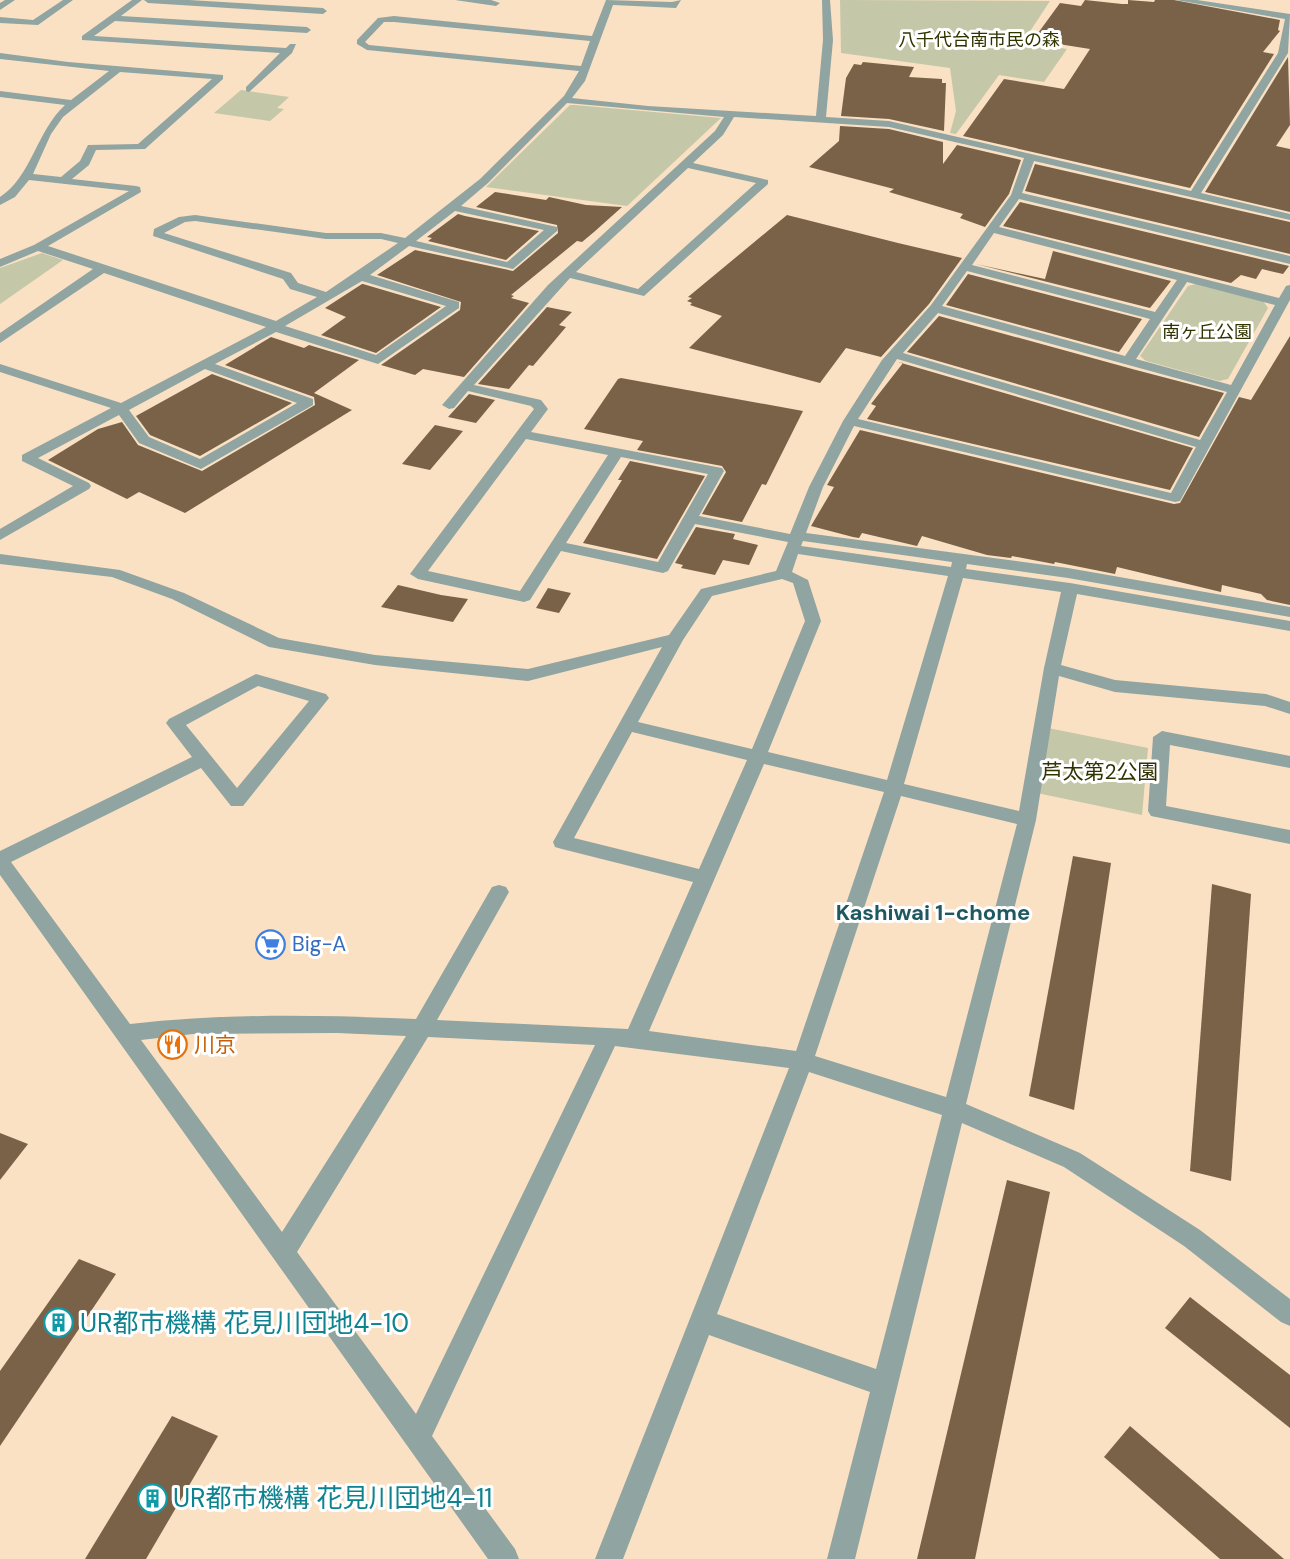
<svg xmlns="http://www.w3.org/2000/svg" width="1290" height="1559" viewBox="0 0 1290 1559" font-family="'DM Sans','Noto Sans JP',sans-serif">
	<rect width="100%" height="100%" fill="#fbe1c3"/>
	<!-- green -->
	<g fill="#c4c7a8">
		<path d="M840,0l210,1 -27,41 44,7 -23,33 -45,-7 -43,59 -6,-1 6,-22 -6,-43 -109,-15z"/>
		<path d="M241,90l48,7 -12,11 7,1 -14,12 -56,-8z"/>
		<path d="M570,105h5l146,13 -94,88 -141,-19z"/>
		<path d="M42,253l21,7 -63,44v-36z"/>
		<path d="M1196,284l67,17 5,7 -40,71 -9,2 -73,-20 -6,-5 48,-70z"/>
		<path d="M1048,728l100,20 -6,67 -105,-22z"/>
	</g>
	<!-- building -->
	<g fill="#796248">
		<path d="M1085,0l37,4h6v-4l26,2 1,-2h19l106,20 -2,10 2,1 -17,21 11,2 -84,134 -227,-52 41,-57 60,10 26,-40 -57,-9 27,-37 21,3z"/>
		<path d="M1288,57l2,68 -14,21 14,3v63l-85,-20z"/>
		<path d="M863,62l51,5 -5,10 33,2v4h4l-2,48 -55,-12 -48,-3 5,-38 8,-14 7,1z"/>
		<path d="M840,126l49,3 54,13v22l14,-19 64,15 -12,34 -24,33 -25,-9 3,-4 -74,-22 5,-3 -85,-22 30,-26z"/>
		<path d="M1035,164l255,58v32l-265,-63z"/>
		<path d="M495,192l51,8 3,-3 37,8 36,2 -28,25 -12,10 -5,-1 -66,54 3,1 -3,2 18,5 -65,74 -41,-8 -8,6 -34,-10 79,-55 1,-8 -84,-27 38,-25 98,21 45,-38 -1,-8 -81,-18z"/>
		<path d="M1020,202l269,64 -6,8 -21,-5 -6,10 -15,-4 -10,8 -228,-57z"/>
		<path d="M458,214l7,2 74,15 -33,29 -78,-19 4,-3 -5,-1z"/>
		<path d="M787,215l111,28 64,15 -33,46 -48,53 -35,-9 -26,35 -131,-35 33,-32 -32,-11 2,-2 -5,-2 5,-3 -4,-1z"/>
		<path d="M1053,251l118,30 -21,27 -174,-44 69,15z"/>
		<path d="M968,274l174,45 -23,33 -173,-47z"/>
		<path d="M362,284h1l78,23 -65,46 -55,-18 25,-18 -21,-9z"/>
		<path d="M547,307l25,5 -13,13 7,2 -33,39 -4,-1 -20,24 -31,-5z"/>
		<path d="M939,316l197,54 88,23 -25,44 -292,-85z"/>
		<path d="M1290,336v269l-23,-5 -6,-6 -39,-9 -1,7 -104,-25 -2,7 -60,-12 -1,2 -42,-8 -1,2 -24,-3 -65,-19 -5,10 -55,-13 -3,5 -6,-1 -42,-11 23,-39 -7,-2 33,-55 314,74 6,-1 59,-106 12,3z"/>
		<path d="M271,337l33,11 5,-3 50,15 -45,33 38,17 -167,103 -46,-21 -12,7 -79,-39 50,-31 24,-7 16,23 64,26 113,-66 -1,-8 -89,-32z"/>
		<path d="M898,362l295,86 -23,42 -303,-71 9,-13 -5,-2 32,-41z"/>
		<path d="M212,374l80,29 -92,53 -50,-21 -14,-19z"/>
		<path d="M621,378l182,33 -37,74 -4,-1 -20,38 -40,-8 24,-42 -4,-6 -85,-16 6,-9 -59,-12 34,-50z"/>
		<path d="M469,394l26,6 -19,23 -28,-6z"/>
		<path d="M435,425l28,6 -33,39 -28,-6z"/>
		<path d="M630,461l75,15 -48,83 -74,-16 39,-63h-4z"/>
		<path d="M696,527l39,7 -2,5 25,6 -9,20 -26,-5 -8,15 -34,-7 2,-3 -8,-2z"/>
		<path d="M398,585l43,10 27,4 -15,23 -72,-15z"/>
		<path d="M548,588l23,5 -12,20 -23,-5z"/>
		<path d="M1073,856l38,7 -37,247 -45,-14z"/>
		<path d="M1212,884l39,10 -20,287 -41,-10z"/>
		<path d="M0,1133l28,11 -28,36z"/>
		<path d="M1007,1180l43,12 -75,367h-58z"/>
		<path d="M79,1259l37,15 -116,172v-75z"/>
		<path d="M1190,1297l100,78v53l-125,-100z"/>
		<path d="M172,1416l46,20 -72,123h-61z"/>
		<path d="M1130,1426l154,133h-64l-116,-102z"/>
	</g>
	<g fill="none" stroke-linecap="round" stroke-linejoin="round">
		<!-- minor -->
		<g fill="#90a4a1" fill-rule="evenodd">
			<path d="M5,0h10l-15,10v-7z"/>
			<path d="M63,0h10l-35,25 -38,-2v-6l33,3z"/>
			<path d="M132,0h10l-21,16 186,11 4,3 -4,3 -192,-12 -21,15 192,12 4,-4h6l-4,9 -43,39 -3,-1v-4l34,-34 -198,-13v-4z"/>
			<path d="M144,0h45l134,8 4,3 -4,3 -175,-11z"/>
			<path d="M455,0h36l9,3 -4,3z"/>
			<path d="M606,0l66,2 9,-2 -5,8 -63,-3 -28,76 -13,17 76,8 168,10 7,-76 -1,-40h8l3,40 -7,77 63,4 302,70 87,-138 7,-34 -109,-19h21l93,14 -2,39 -87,140 89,21v6l-256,-59 -12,32 268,63v8l-271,-65 -20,28 280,71 7,-12 4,-1v15l-110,201 -5,1 -321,-76 -31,61 -17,46 262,35 222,39v10l-222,-39 -101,-14 -1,5 104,14 220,38v10l-213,-37 -16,71 54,15 151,14 24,8v12l-25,-8 -150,-14 -56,-16 -23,144 -70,284 114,49 120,77 90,69v27l-9,-4 -97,-76 -120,-79 -102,-44 -107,436h-28l43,-167 -161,-57 -86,224h-28l194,-491 -174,-22 -183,390 83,113 4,10h-31l-488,-684v-24l192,-94 -23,-30 -3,-4 3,-4 87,-45 70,20 3,4 -86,108h-12l-30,-38 -190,94 119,162c95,-11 191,-9 286,-5l76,-132 7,-2 7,2 3,5 -72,128 191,9 65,-147 -131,-33 -7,-2 -2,-5 109,-195 -134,34 -153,-16 -106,-18 -97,-48 -60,-22 -112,-13v-10l120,16 64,23 95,45 96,17 153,14 141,-34 32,-46 75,-18 12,-29 -93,-18 -27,47 -5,2 -102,-22 -31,49 -6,2 -106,-23 -8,-5 124,-165 -3,-3 -63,-15 -14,17 -5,1 -7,-4 106,-120 167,-154 9,-14 -157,-14 -79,80 -27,23 96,21v4l-44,38 -104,-23 -39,29 89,27v6l-81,56 -102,-32 -61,32 98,35v6l-112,64 -62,-26 -20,-28 -81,43 51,25 2,3 -2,3 -89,51v-11l73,-43 -51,-25v-6l89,-47 -111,-36v-8l121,39 145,-76 -162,-54 -104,70v-10l93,-64 -55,-18 -38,16v-8l34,-14 95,-54 -100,-11 -14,17 -15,8v-8c32,-21 36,-65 65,-92l-65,-8v-6l71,9 38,-29 -109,-12v-6l68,9 155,13v4l-78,70 -49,1 -7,15 -17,14 64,7 4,1 1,5 -93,54 228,75 41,-24 -27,-8 -7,-10 -130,-43 1,-7 25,-12 16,-2 131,18h55l24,5 75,-59 84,-83 15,-25 -212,-21 -10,-6v-4l21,-22 16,-2 198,20zM384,22h10l196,19 -9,25 -212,-21 -4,-3zM120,72l92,7 -74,65 -50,1 -8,16 -19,16 -28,-3 18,-40 12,-17zM734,117l155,10 135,31 -13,37 -80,110 -49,55 -39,61 -34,66 -19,47 -91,-18 25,-45 -2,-3 -191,-36 17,-23 -7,-9 -67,-15 96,-107 74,18 124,-112v-4l-75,-17 30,-28zM688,168l68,15 -118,106 -62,-17zM455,211l89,19 -37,32 -91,-21zM195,221l131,18h55l17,4 -72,49 -28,-9 -7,-10 -127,-40 21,-11zM994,233l183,47 -22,32 -183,-47zM967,271l183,48 -25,37 -183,-50zM362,281l84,25 -70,49 -91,-29zM1187,282l88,23 -44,80 -95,-26zM938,313l289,79 -27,48 -297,-87zM897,359l299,88 -25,46 -313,-74zM205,369l92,34 -97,56 -51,-22 -20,-27zM526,439l82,16 -88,136 -92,-20zM621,457l87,17 -50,88 -92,-19zM803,541l149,21 -1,5 -150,-21zM798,554l150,22 -61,204 -119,-28 53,-131 -13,-41 -16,-8zM963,578l98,14 -17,76 -25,143 -115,-27zM782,579l11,4 12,38 -53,128 -114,-27 45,-82 29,-44zM258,686l51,15 -72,87 -51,-63zM632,732l115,28 -48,109 -125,-31zM764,764l120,28 -88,259 -147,-20zM901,796l116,28 -71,273 -131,-41zM337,1033l69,3 -124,196 -141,-192 52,-6zM428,1037l167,8 -179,369 -119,-162zM809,1072l133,43 -66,254 -159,-55z"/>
			<path d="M1162,731l128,25v12l-120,-23 -4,61 124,24v14l-139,-28 -3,-5 5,-74z"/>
		</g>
	</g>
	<!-- icons -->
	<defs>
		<symbol id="supermarket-ring" viewBox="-11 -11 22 22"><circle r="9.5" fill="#fff" stroke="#3f7fe0" stroke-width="1.5"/><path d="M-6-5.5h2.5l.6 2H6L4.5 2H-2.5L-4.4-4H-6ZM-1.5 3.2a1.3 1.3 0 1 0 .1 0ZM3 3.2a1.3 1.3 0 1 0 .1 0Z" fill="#3f7fe0"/></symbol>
		<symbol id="restaurant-ring" viewBox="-11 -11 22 22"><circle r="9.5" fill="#fff" stroke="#e8710a" stroke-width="1.5"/><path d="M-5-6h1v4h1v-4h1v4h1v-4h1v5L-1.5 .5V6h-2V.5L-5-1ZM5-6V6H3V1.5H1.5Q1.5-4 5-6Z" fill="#e8710a"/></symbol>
		<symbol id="building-ring" viewBox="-11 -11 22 22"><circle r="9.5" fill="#fff" stroke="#0f9aa8" stroke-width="1.5"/><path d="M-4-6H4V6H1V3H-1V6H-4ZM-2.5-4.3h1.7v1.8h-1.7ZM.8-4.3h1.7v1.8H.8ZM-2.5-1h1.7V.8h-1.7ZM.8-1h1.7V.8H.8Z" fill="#0f9aa8"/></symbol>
	</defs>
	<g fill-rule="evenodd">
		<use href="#supermarket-ring" x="254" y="928" width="33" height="33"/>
		<use href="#restaurant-ring" x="156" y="1028" width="33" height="33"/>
		<use href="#building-ring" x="42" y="1306" width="33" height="33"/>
		<use href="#building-ring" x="136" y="1482" width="33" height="33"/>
	</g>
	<g text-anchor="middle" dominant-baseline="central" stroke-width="6" stroke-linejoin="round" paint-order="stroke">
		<!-- far-park labels -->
		<g font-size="18" fill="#323400" stroke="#fff">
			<text x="979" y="40">八千代台南市民の森</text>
			<text x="1207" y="332">南ヶ丘公園</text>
		</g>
		<!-- park labels -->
		<g font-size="21" fill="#323400" stroke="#fff">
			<text x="1100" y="772">芦太第2公園</text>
		</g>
		<!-- shop labels -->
		<g font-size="21" fill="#366cbe" stroke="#fff" text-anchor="start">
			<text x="292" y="944">Big-A</text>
		</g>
		<!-- food labels -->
		<g font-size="21" fill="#c56008" stroke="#fff" text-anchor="start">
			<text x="194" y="1045">川京</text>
		</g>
		<!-- neighbourhood labels -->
		<g font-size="22" font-weight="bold" fill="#1f5960" stroke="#fff">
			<text x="933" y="912">Kashiwai 1-chome</text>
		</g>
		<!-- near-culture labels -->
		<g font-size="26" fill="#0d838f" stroke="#fff" text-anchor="start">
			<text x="80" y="1323">UR都市機構 花見川団地4-10</text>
			<text x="173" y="1498">UR都市機構 花見川団地4-11</text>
		</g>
	</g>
</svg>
